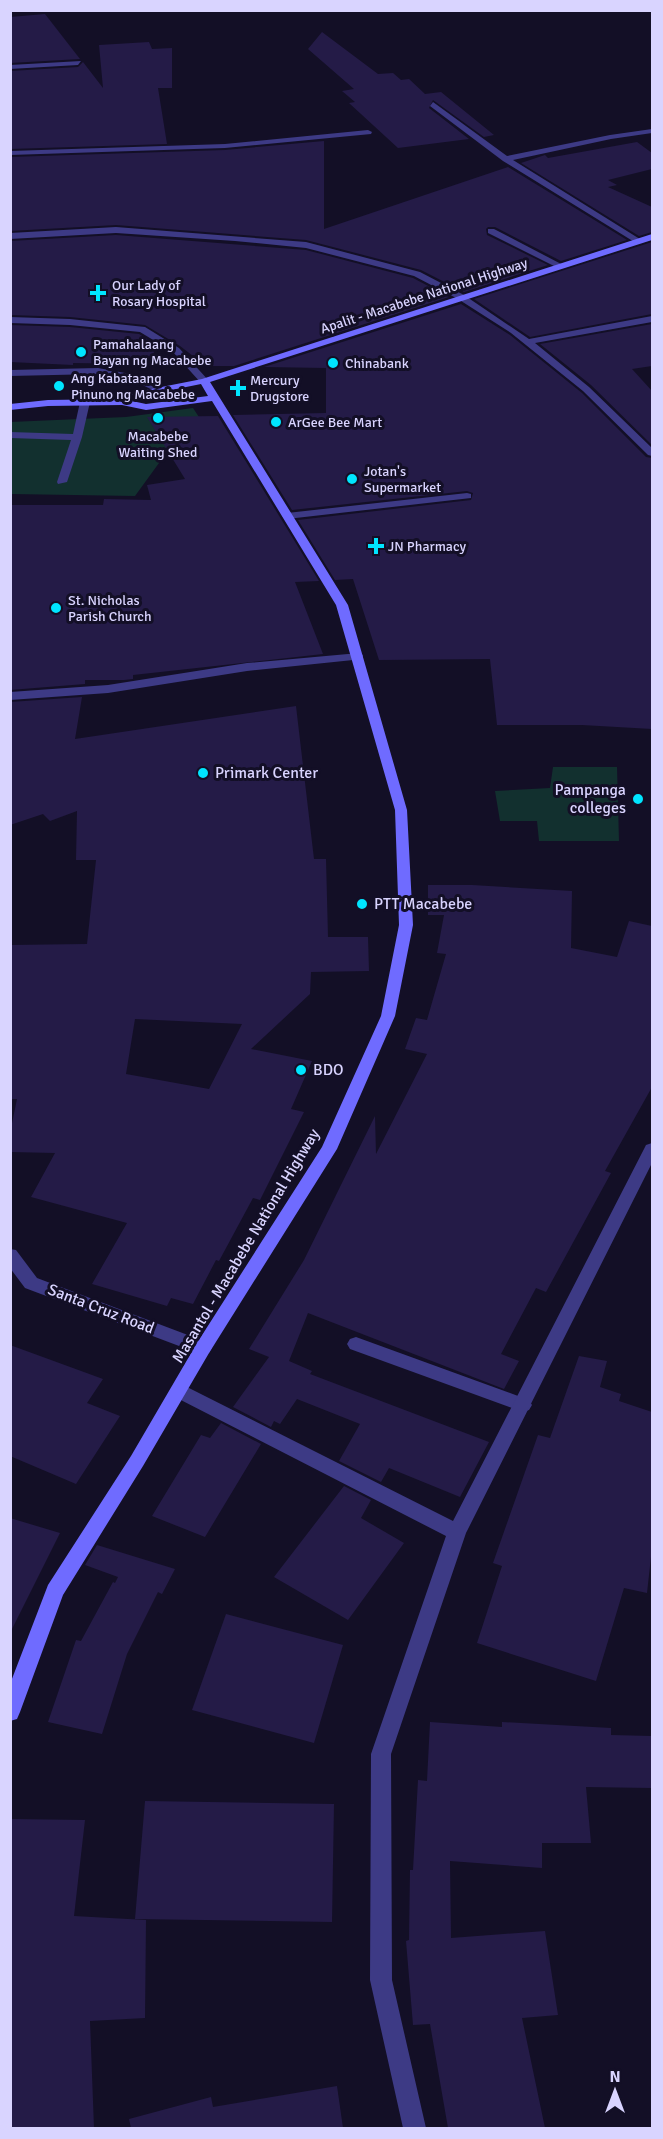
<svg xmlns="http://www.w3.org/2000/svg" width="663" height="2139" viewBox="0 0 663 2139" font-family="Signika,sans-serif">
	<rect width="100%" height="100%" fill="#130f26"/>
	<!-- green -->
	<g fill="#12302f">
		<path d="M193,408l25,38 -51,6 -32,44 -124,-2 -1,-72 116,-5z"/>
		<path d="M553,767h64l2,74h-80l-2,-20h-37l-5,-30 55,-3z"/>
	</g>
	<!-- building -->
	<g fill="#241b47" fill-rule="evenodd">
		<path d="M45,14l35,45 -70,4v-46z"/>
		<path d="M322,32l56,42 15,-1 8,7 8,-1 16,15 16,-2 53,43 -10,2 -51,-37 -4,8 40,31 -71,9 -49,-45 6,-1 -13,-11 12,-2 -46,-40z"/>
		<path d="M149,42l3,7 20,-1v40h-14l9,56 -157,5v-78l68,-4 5,-5 20,26 -4,-43z"/>
		<path d="M324,141v88l184,-62 119,73 -66,21 -66,-34h-7l-2,2 1,6 61,30 -84,27 -43,-22 -115,-30 -190,-15 -106,6v-74l215,-7z"/>
		<path d="M637,142l15,11v16l-44,11 9,5 -9,2 44,20v25l-13,4 -118,-73 24,-8 3,3z"/>
		<path d="M116,235l190,15 107,28 36,19 -215,69h-28l-26,-20 -35,-21 -75,-8 -60,-2v-74z"/>
		<path d="M652,242v72l-122,23 -56,-38z"/>
		<path d="M461,304l49,31 72,58 64,64 6,1v271l-70,-4h-85l-7,-66 -111,1 -26,-81 -18,1 -37,-60 173,-20 2,-7 -6,-2 -175,19 -59,-95 93,-2v-45l-62,-1z"/>
		<path d="M652,324v42l-20,3 20,22v54l-61,-60 -51,-41z"/>
		<path d="M10,325l60,2 69,7 21,13 -19,17 -68,-1v2l-63,-3z"/>
		<path d="M218,416l101,165 -24,1 28,72 -190,21v4l-9,1h-39v4l-75,6v-185h93l1,-6 47,1 -4,-15 38,-6 -38,-62z"/>
		<path d="M82,697l-7,42 221,-33 18,153h12l2,78h40l1,34 -58,1 -1,22 -59,55 61,12 -21,48 13,3 -44,88 -7,-2 -34,63 -3,-1 -23,44 -22,-6 -4,8 -75,-22 35,-61 -96,-26 24,-44 -45,-1v-19l7,-34h-7v-154l77,-1 9,-84h-20l1,-49 -27,10 -7,-7 -33,11v-123zM135,1019l107,5 -33,65 -83,-15z"/>
		<path d="M428,885h44l100,6 -1,57 46,9 12,-36 23,5v161l-47,84 6,2 -65,119 -10,-4 -35,66 18,7 -15,28 -196,-76 -19,48 23,10 -2,3 179,68 -29,55 -71,-29 -8,14 -42,-21 21,-37 -63,-25 -17,25 -6,-3 -3,6 -38,-20 36,-50 -20,-8 55,-89 71,-144 1,38 51,-100 -22,-5 11,-31 11,2 19,-66 -9,-1 7,-38h-16z"/>
		<path d="M10,1345l93,34 -16,24 33,13 -44,68 -66,-28z"/>
		<path d="M579,1356l28,5 -7,26 21,7 -2,7 33,11v136l-5,45 -23,-5 -28,93 -119,-38 25,-77 -9,-3 45,-128 12,3z"/>
		<path d="M221,1423l40,21 -56,93 -53,-21 49,-81 9,3z"/>
		<path d="M344,1486l27,14 -10,18 43,25 -56,77 -74,-43z"/>
		<path d="M10,1518l50,15 -50,100z"/>
		<path d="M97,1545l78,24 -13,25 -4,-2 -31,62 -25,80 -54,-12 28,-82 5,1 32,-59 2,1 3,-6 -33,-12z"/>
		<path d="M226,1614l117,31 -29,98 -122,-33z"/>
		<path d="M430,1722l72,5v-5l109,6v7l41,1v52l-66,-1 5,56h-49v25l-92,-7 1,77 94,-7 13,84 -36,3 23,110h-97l-18,-104 -17,1 -7,-84 3,-1 1,-70h3l5,-90 9,1z"/>
		<path d="M145,1801l189,3 -2,118 -197,-3z"/>
		<path d="M10,1819l75,1 -11,96 72,4 -1,98 -55,3 4,107h-84z"/>
		<path d="M337,2086l6,42h-212l-2,-9 82,-22 2,10z"/>
	</g>
	<g fill="none" stroke-linecap="round" stroke-linejoin="round">
		<!-- lane -->
		<g fill="#3d3a85" fill-rule="evenodd">
			<path d="M488,229h6l71,37 -7,2 -70,-35z"/>
			<path d="M98,368l38,7 28,15 -5,3 -29,-14 -32,-5 -88,2v-6z"/>
			<path d="M85,399l5,3 -8,35 -15,45 -9,2 -1,-2 14,-42 -61,-2v-6l63,2 7,-32z"/>
			<path d="M467,493l4,1v4l-184,21 -5,-3 5,-3z"/>
			<path d="M356,1337l173,63 3,5 -3,5 -6,2 -173,-63 -3,-5 3,-5z"/>
		</g>
		<!-- street -->
		<g fill="#3d3a85" fill-rule="evenodd">
			<path d="M81,61l-3,4 -68,4v-4z"/>
			<path d="M433,102l74,54 103,-21 42,-6v4l-41,6 -98,21 130,81 -7,2 -133,-82 -73,-55z"/>
			<path d="M368,130l4,2 -1,2 -146,14 -215,7v-4l215,-7z"/>
			<path d="M116,227l190,15 114,30 44,23 65,44 123,-23v6l-117,21 54,44 63,61v8l-4,-1 -65,-64 -72,-58 -53,-34 -44,-23 -108,-28 -71,-7 -119,-8 -106,6v-6z"/>
			<path d="M10,317l60,2 75,8 34,21 30,33 -8,2 -28,-31 -33,-20 -70,-7 -60,-2z"/>
			<path d="M359,653l4,2v4l-116,12 -139,22 -98,7v-8l98,-7 139,-22z"/>
			<path d="M652,1143v20l-186,370 -75,221 1,226 34,148h-23l-33,-148 1,-226 75,-218 -273,-140 -3,-5 3,-5 6,-2 6,2 268,135 191,-372 2,-4z"/>
			<path d="M10,1249l6,1 21,28 172,65 3,5 -3,5 -6,2 -178,-67 -15,-20z"/>
		</g>
		<!-- secondary -->
		<path fill="#6f6bff" fill-rule="evenodd" d="M652,234v6l-442,142 138,223 59,205 6,115 -18,91 -58,133 -128,204 -66,113 -80,129 -43,117 -3,7 -7,2v-37l38,-99 83,-129 66,-113 125,-196 59,-131 18,-91 -4,-115 -59,-205 -124,-204 -66,9 -24,-5 -74,1 -38,4v-6l38,-4 72,-1 16,-7 66,-13zM201,384l7,12 -62,8 -14,-3 10,-5z"/>
	</g>
	<!-- markers -->
	<g fill="#00e5ff" stroke="#130f26" stroke-width="2">
		<path d="M95 284h6v6h6v6h-6v6h-6v-6h-6v-6h6z"/>
		<circle cx="81" cy="352" r="6"/>
		<circle cx="333" cy="363" r="6"/>
		<circle cx="59" cy="386" r="6"/>
		<path d="M235 379h6v6h6v6h-6v6h-6v-6h-6v-6h6z"/>
		<circle cx="158" cy="418" r="6"/>
		<circle cx="276" cy="422" r="6"/>
		<circle cx="352" cy="479" r="6"/>
		<path d="M373 537h6v6h6v6h-6v6h-6v-6h-6v-6h6z"/>
		<circle cx="56" cy="608" r="6"/>
		<circle cx="203" cy="773" r="6"/>
		<circle cx="638" cy="799" r="6"/>
		<circle cx="362" cy="904" r="6"/>
		<circle cx="301" cy="1070" r="6"/>
	</g>
	<g text-anchor="middle" dominant-baseline="central" stroke-width="6" stroke-linejoin="round" paint-order="stroke">
		<!-- far-poi labels -->
		<g font-size="14" fill="#d9d4ff" stroke="#130f26" text-anchor="start">
			<text x="112" y="285">Our Lady of<tspan x="112" dy="16">Rosary Hospital</tspan></text>
			<text x="93" y="344">Pamahalaang<tspan x="93" dy="16">Bayan ng Macabebe</tspan></text>
			<text x="345" y="363">Chinabank</text>
			<text x="71" y="378">Ang Kabataang<tspan x="71" dy="16">Pinuno ng Macabebe</tspan></text>
			<text x="250" y="380">Mercury<tspan x="250" dy="16">Drugstore</tspan></text>
			<text x="288" y="422">ArGee Bee Mart</text>
			<text x="158" y="436" text-anchor="middle">Macabebe<tspan x="158" dy="16">Waiting Shed</tspan></text>
			<text x="364" y="471">Jotan's<tspan x="364" dy="16">Supermarket</tspan></text>
			<text x="388" y="546">JN Pharmacy</text>
			<text x="68" y="600">St. Nicholas<tspan x="68" dy="16">Parish Church</tspan></text>
		</g>
		<!-- far-street labels -->
		<g font-size="14" fill="#d9d4ff" stroke="#130f26">
			<text transform="translate(424 296) rotate(-18)">Apalit - Macabebe National Highway</text>
		</g>
		<!-- poi labels -->
		<g font-size="16" fill="#d9d4ff" stroke="#130f26" text-anchor="start">
			<text x="215" y="773">Primark Center</text>
			<text x="626" y="790" text-anchor="end">Pampanga<tspan x="626" dy="18">colleges</tspan></text>
			<text x="374" y="904">PTT Macabebe</text>
			<text x="313" y="1070">BDO</text>
		</g>
		<!-- street labels -->
		<g font-size="16" fill="#d9d4ff" stroke="#130f26">
			<text transform="translate(246 1246) rotate(-59)">Masantol - Macabebe National Highway</text>
			<text transform="translate(101 1309) rotate(21)">Santa Cruz Road</text>
		</g>
	</g>
	<!-- border -->
	<rect width="663" height="2139" fill="none" stroke="#d9d4ff" stroke-width="24"/>
	<!-- north arrow -->
	<g transform="translate(615 2091)" stroke="#130f26" stroke-width="4.5" paint-order="stroke">
	<path d="M0-4.5L10 22L0 15L-10 22Z" fill="#d9d4ff"/>
	<text y="-9" font-size="16" font-weight="bold" text-anchor="middle" fill="#d9d4ff">N</text>
	</g>
</svg>
